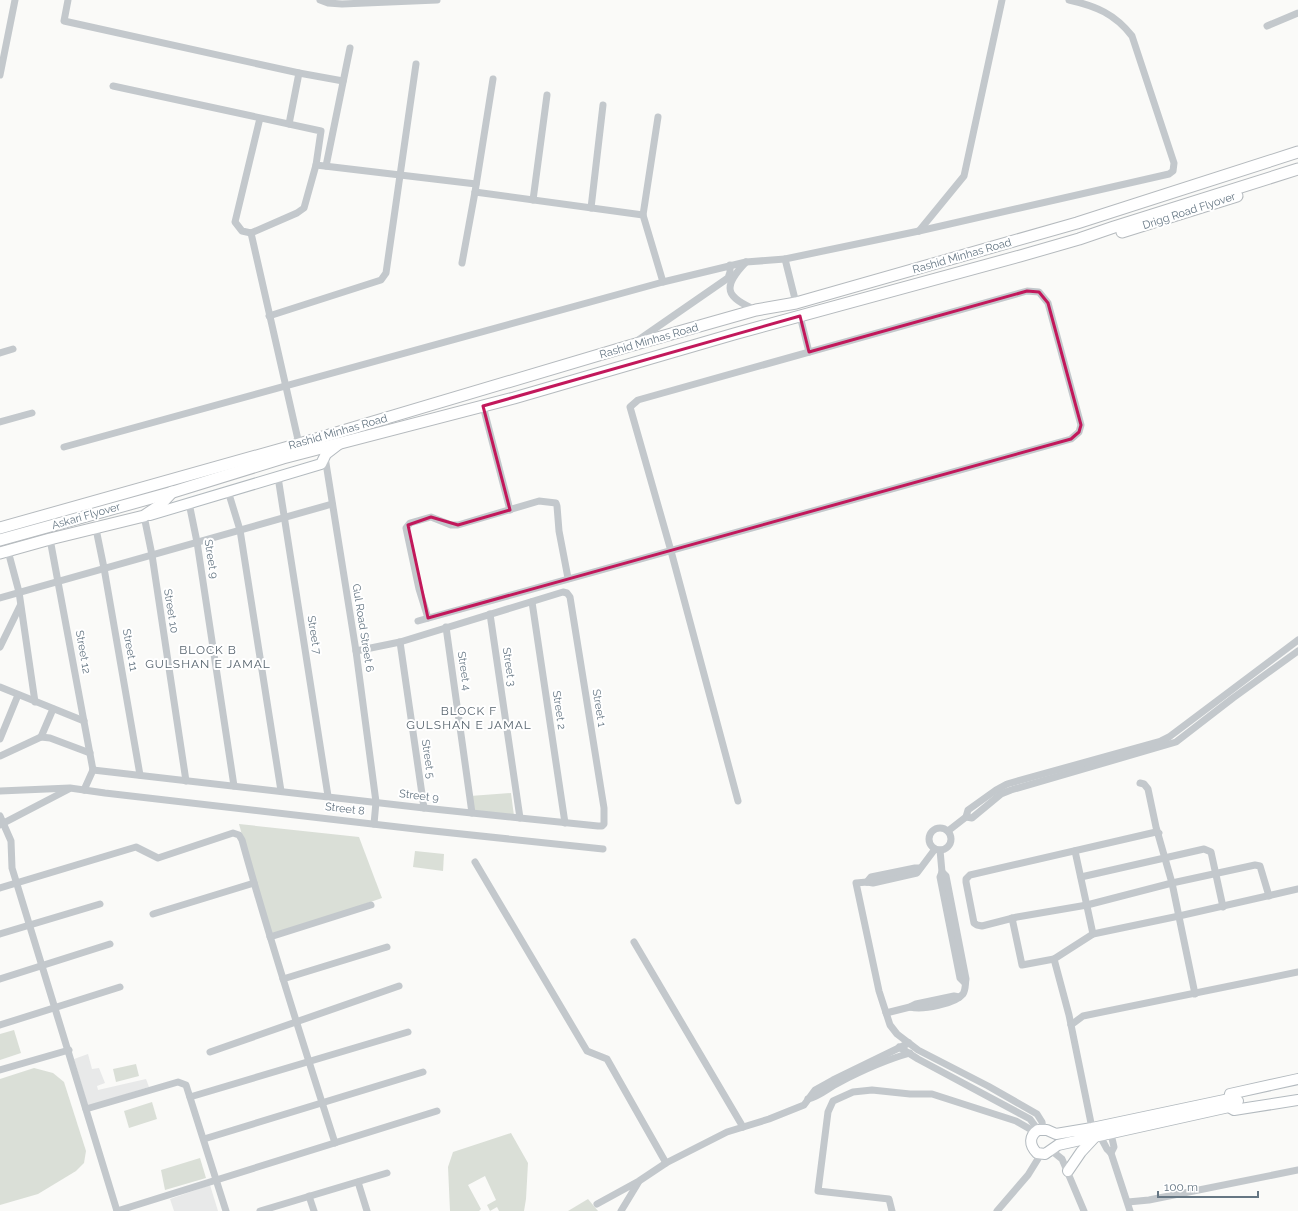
<svg xmlns="http://www.w3.org/2000/svg" width="1298" height="1211" viewBox="0 0 1298 1211" font-family="Raleway,sans-serif">
	<rect width="100%" height="100%" fill="#fafaf8"/>
	<!-- built -->
	<g fill="#e8e9e9">
		<path d="M88,1054l4,15 7,-1 6,15 -8,3 1,4 48,-11 3,8 -61,19 -14,-47z"/>
		<path d="M210,1185l8,26h-44l-4,-12z"/>
	</g>
	<!-- green -->
	<g fill="#dadfd7">
		<path d="M511,793l3,23 -42,-3 -2,-17z"/>
		<path d="M239,824l120,13 23,61 -112,39z"/>
		<path d="M415,851l29,3 -1,17 -30,-4z"/>
		<path d="M14,1030l7,23 -21,7v-26z"/>
		<path d="M136,1064l3,12 -23,6 -3,-13z"/>
		<path d="M34,1068l19,5 11,9 22,69 -2,12 -8,8 -38,23 -38,11v-126z"/>
		<path d="M152,1102l5,17 -28,9 -5,-17z"/>
		<path d="M511,1133l17,30 -2,36 -2,12h-25l-2,-4 -7,4 -3,-6 9,-5 -11,-24 -17,9 13,24 -2,2h-29l-2,-44 5,-15z"/>
		<path d="M200,1158l6,20 -41,12 -4,-20z"/>
		<path d="M588,1199l10,12h-30z"/>
	</g>
	<g fill="none" stroke-linecap="round" stroke-linejoin="round">
		<defs>
			<g id="secondary">
				<path d="M150,515l171,-51 5,-10 13,-10"/>
				<path d="M1229,1099l9,2 -9,6 -171,38 -13,9 -8,-1c-8,-8 -8,-17 1,-23h9l9,4 36,-6z"/>
				<path d="M1229,1099l1,-5 68,-15"/>
				<path d="M1229,1107l5,3 64,-10"/>
				<path d="M1068,1171l13,-19 13,-14"/>
			</g>
			<g id="primary">
				<path d="M1122,232l115,-36"/>
				<path d="M0,528l299,-84 330,-98 127,-36 40,-7 281,-80 221,-71"/>
				<path d="M0,540l173,-48 110,-34 231,-60 220,-64 286,-78 59,-17 35,-12 184,-58"/>
				<path d="M0,553l50,-14 94,-23 15,-10 13,-14"/>
			</g>
		</defs>
		<!-- secondary casing -->
		<use href="#secondary" stroke="#b3babf" stroke-width="12"/>
		<!-- primary casing -->
		<use href="#primary" stroke="#b5babe" stroke-width="13"/>
		<!-- street -->
		<g stroke="#c3c8cc" stroke-width="7">
			<path d="M68,0l-4,21 235,52 44,8"/>
			<path d="M320,0l8,3 14,1 95,-4"/>
			<path d="M1267,26l31,-13"/>
			<path d="M0,75l15,-75"/>
			<path d="M113,86l208,45 -5,34 -12,43 -7,5 -46,20 -9,-2 -7,-9 25,-104"/>
			<path d="M289,124l10,-51"/>
			<path d="M316,165l160,19"/>
			<path d="M326,166l24,-118"/>
			<path d="M475,192l168,23 20,67"/>
			<path d="M533,200l14,-105"/>
			<path d="M591,208l12,-103"/>
			<path d="M643,215l15,-98"/>
			<path d="M919,231l45,-55 38,-176"/>
			<path d="M251,233l48,211"/>
			<path d="M785,259l134,-28 250,-57 4,-3 1,-8 -42,-127c-17,-22 -36,-30 -63,-36"/>
			<path d="M746,262c-25,26 -20,35 10,48"/>
			<path d="M462,263l13,-71 18,-113"/>
			<path d="M269,316l112,-36 5,-7 30,-209"/>
			<path d="M800,316l9,36"/>
			<path d="M637,341l91,-63 2,-6v-7"/>
			<path d="M0,353l13,-4"/>
			<path d="M483,406l27,104"/>
			<path d="M0,422l32,-9"/>
			<path d="M64,447l599,-165 83,-20 39,-3 11,44"/>
			<path d="M325,457l31,194 20,151 -2,22"/>
			<path d="M278,477l50,319"/>
			<path d="M228,491l12,39 41,261"/>
			<path d="M189,503l8,39 37,244"/>
			<path d="M144,516l8,39 34,226"/>
			<path d="M96,529l8,39 36,207"/>
			<path d="M50,539l43,231"/>
			<path d="M8,551l11,41 16,110"/>
			<path d="M0,598l332,-94"/>
			<path d="M532,602l33,221"/>
			<path d="M490,614l30,204"/>
			<path d="M428,618l-9,-29 -13,-61 4,-5 21,-6 20,8h7l81,-24 17,2 1,3 2,25 9,47"/>
			<path d="M418,621l653,-182 8,-7 2,-7 -33,-122 -9,-11 -12,-1 -389,109 -8,7 41,144 67,250"/>
			<path d="M446,627l26,186"/>
			<path d="M400,642l24,166"/>
			<path d="M0,647l20,-41"/>
			<path d="M0,687l84,34"/>
			<path d="M41,737l9,1 40,15"/>
			<path d="M0,739l18,-44"/>
			<path d="M0,756l41,-19 12,-28"/>
			<path d="M93,770l331,38 174,18h4l2,-2v-16l-34,-211 -3,-4 -4,-1 -163,50 -44,9"/>
			<path d="M1140,783l4,1 4,5 8,38 16,56 23,111"/>
			<path d="M84,790l9,-20"/>
			<path d="M0,791l70,-3 35,5 319,37 179,19"/>
			<path d="M0,816l11,25 1,27 105,343"/>
			<path d="M966,817l6,1 29,-24 10,-4 165,-48 57,-44 65,-47"/>
			<path d="M0,825l69,-36"/>
			<circle cx="940" cy="839" r="11"/>
			<path d="M948,831l18,-14 2,-7 28,-20 11,-6 154,-43 8,-4 129,-97"/>
			<path d="M1159,833l-3,-1 -186,43 -4,4v3l8,41 3,2 5,1 35,-9 70,-12 85,-22 83,-18 5,1 9,30"/>
			<path d="M935,849l-18,24 -44,10 -6,-1 -11,1 23,108 11,34 7,9 21,16 70,36 49,28 5,8 1,7"/>
			<path d="M940,850l2,22 -2,5 20,101 5,5"/>
			<path d="M1075,851l18,83"/>
			<path d="M475,862l112,189 20,8 59,104"/>
			<path d="M1081,877l123,-28 7,3 12,55"/>
			<path d="M867,882l4,-5 44,-9h5"/>
			<path d="M0,888l136,-41 22,11 75,-25 6,2 3,5c28,102 61,203 93,303"/>
			<path d="M153,914l101,-31"/>
			<path d="M1012,918l10,47 32,-6 39,-25 86,-18 119,-27"/>
			<path d="M0,934l100,-30"/>
			<path d="M270,937l101,-32"/>
			<path d="M634,942l109,185"/>
			<path d="M1054,959l15,56 23,113"/>
			<path d="M0,979l110,-35"/>
			<path d="M283,979l104,-32"/>
			<path d="M910,1007c13,3 45,-3 53,-13 3,-5 2,-10 3,-15l-20,-103 -4,-4"/>
			<path d="M886,1013l24,-6 6,-3 38,-8 5,1"/>
			<path d="M0,1025l120,-38"/>
			<path d="M1071,1025l12,-9 215,-44"/>
			<path d="M899,1047l19,12 112,60 8,11"/>
			<path d="M210,1052l189,-66"/>
			<path d="M0,1070l69,-20"/>
			<path d="M190,1097l218,-65"/>
			<path d="M808,1099c12,-3 20,-11 30,-16 23,-12 47,-23 72,-30"/>
			<path d="M86,1109l92,-27 8,3 40,126"/>
			<path d="M1111,1134l3,13 -3,6"/>
			<path d="M1100,1136l7,13 4,4 19,58"/>
			<path d="M204,1139l219,-67"/>
			<path d="M1052,1151l10,8 22,52"/>
			<path d="M358,1182l9,29"/>
			<path d="M309,1196l5,15"/>
			<path d="M1128,1202l21,-2 149,-30"/>
			<path d="M597,1204l42,-23 27,-18 61,-31 42,-13 35,-14 11,-15 18,-10 76,-37"/>
			<path d="M117,1211l320,-100"/>
			<path d="M260,1211l127,-38"/>
			<path d="M621,1211l17,-28"/>
			<path d="M892,1211l-3,-12 -71,-8 10,-79 5,-11 20,-9 19,-2 38,4h22l84,27 19,11"/>
			<path d="M997,1211l31,-36 13,-21"/>
		</g>
		<!-- secondary -->
		<use href="#secondary" stroke="#fff" stroke-width="10"/>
		<!-- primary -->
		<use href="#primary" stroke="#fff" stroke-width="11"/>
	</g>
	<!-- marked area -->
	<path fill="none" stroke="#c2185b" stroke-width="3" stroke-linejoin="round" d="M1027,291l12,1 9,11 33,122 -2,7 -8,7 -643,179 -20,-93 23,-8 27,8 52,-15 -27,-104 317,-90 9,36z"/>
	<g text-anchor="middle" dominant-baseline="central" stroke-width="4" stroke-linejoin="round" paint-order="stroke">
		<!-- street labels -->
		<g font-size="11" fill="#657683" stroke="#fff">
			<text transform="translate(1189 211) rotate(-18)">Drigg Road Flyover</text>
			<text transform="translate(962 256) rotate(-16)">Rashid Minhas Road</text>
			<text transform="translate(649 341) rotate(-16)">Rashid Minhas Road</text>
			<text transform="translate(338 432) rotate(-16)">Rashid Minhas Road</text>
			<text transform="translate(86 516) rotate(-16)">Askari Flyover</text>
			<text transform="translate(211 559) rotate(81)">Street 9</text>
			<text transform="translate(171 611) rotate(81)">Street 10</text>
			<text transform="translate(363 628) rotate(81)">Gul Road Street 6</text>
			<text transform="translate(314 635) rotate(81)">Street 7</text>
			<text transform="translate(130 650) rotate(80)">Street 11</text>
			<text transform="translate(83 652) rotate(80)">Street 12</text>
			<text transform="translate(509 667) rotate(82)">Street 3</text>
			<text transform="translate(464 671) rotate(82)">Street 4</text>
			<text transform="translate(599 708) rotate(81)">Street 1</text>
			<text transform="translate(559 710) rotate(82)">Street 2</text>
			<text transform="translate(428 759) rotate(82)">Street 5</text>
			<text transform="translate(419 796) rotate(7)">Street 9</text>
			<text transform="translate(345 809) rotate(7)">Street 8</text>
		</g>
		<!-- neighbourhood labels -->
		<g font-size="12" letter-spacing="1" fill="#57646e" stroke="#fff">
			<text x="208" y="650">BLOCK B<tspan x="208" dy="14">GULSHAN E JAMAL</tspan></text>
			<text x="469" y="711">BLOCK F<tspan x="469" dy="14">GULSHAN E JAMAL</tspan></text>
		</g>
	</g>
	<!-- scale -->
	<path d="M1158 1191v6h100v-6" fill="none" stroke="#657683" stroke-width="2"/>
	<text x="1164" y="1191" font-size="12" fill="#657683" stroke="#ffffff" stroke-width="3" paint-order="stroke">100 m</text>
</svg>
